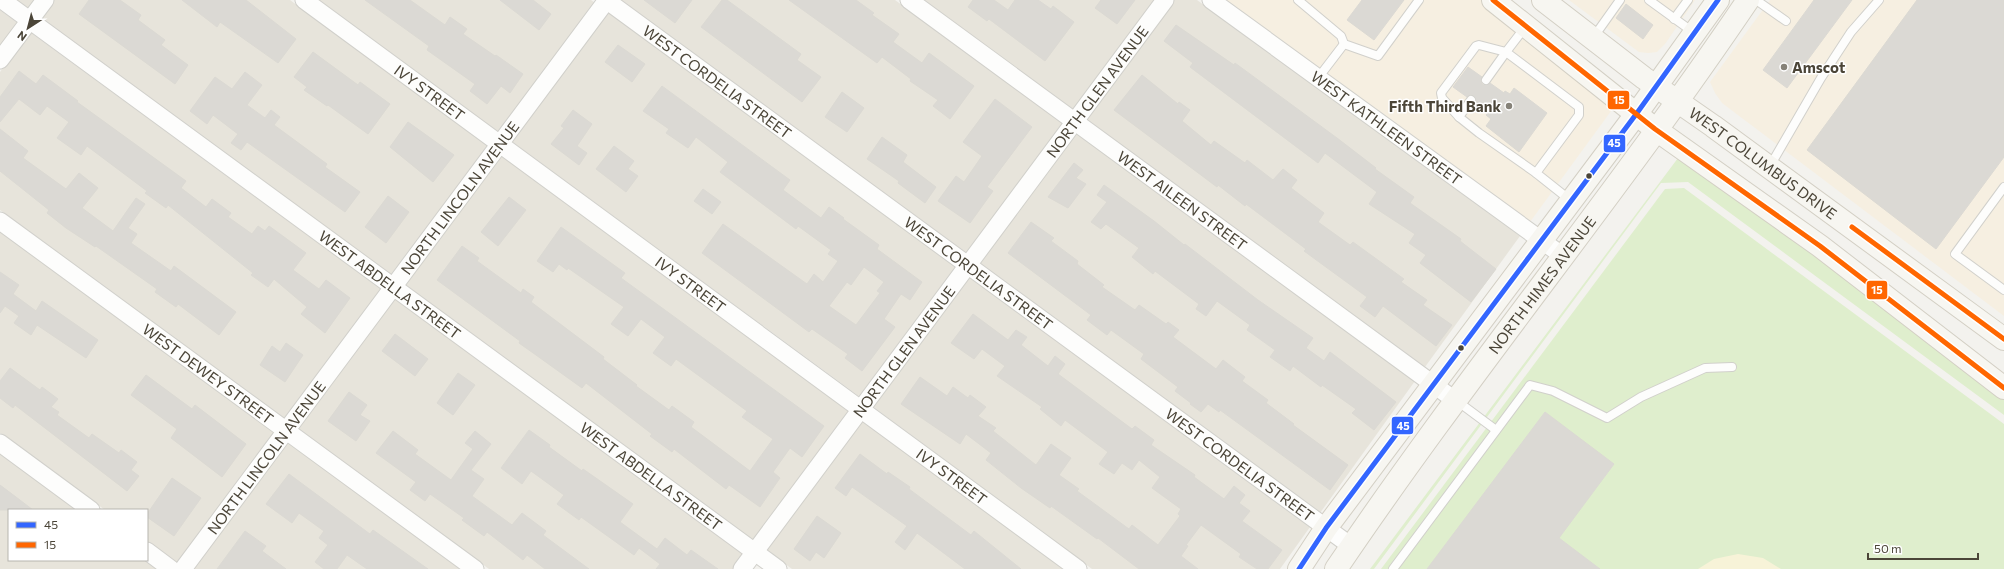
<svg xmlns="http://www.w3.org/2000/svg" width="2004" height="569" viewBox="0 0 2004 569" font-family="Commissioner,sans-serif">
	<rect width="100%" height="100%" fill="#f3f2ee"/>
	<!-- residential -->
	<g fill="#e7e4db">
		<path d="M16,0h19l-7,9z"/>
		<path d="M54,0h236l198,146 -97,130 -350,-258z"/>
		<path d="M319,0h272l4,3 -97,129z"/>
		<path d="M620,0h275l169,124 -97,130z"/>
		<path d="M924,0h231l-81,110z"/>
		<path d="M1174,0h23l323,236 -95,131 -339,-248z"/>
		<path d="M0,10l18,13 -18,24z"/>
		<path d="M608,12l349,256 -97,129 -349,-256z"/>
		<path d="M30,32l351,257 -96,130 -285,-209v-138z"/>
		<path d="M1076,133l339,248 -95,132 -341,-250z"/>
		<path d="M500,155l350,256 -96,130 -350,-257z"/>
		<path d="M0,231l275,202 -98,130 -30,-22v-31h-42l-105,-77z"/>
		<path d="M969,277l341,250 -30,42h-188l-220,-163z"/>
		<path d="M394,298l350,257 -11,14h-244l-192,-141z"/>
		<path d="M862,420l202,149h-272l-26,-19z"/>
		<path d="M287,442l173,127h-268z"/>
		<path d="M0,454l76,56h-67v50h135l12,9h-156z"/>
	</g>
	<!-- commercial -->
	<g fill="#f6efe1">
		<path d="M1226,0h276l123,92 -95,130z"/>
		<path d="M1569,0h126l-30,44 -8,8 -9,1 -9,-1z"/>
		<path d="M1770,0h234v316l-282,-213 -7,-10 -5,-11z"/>
	</g>
	<!-- green -->
	<g fill="#dfeecd">
		<path d="M1681,154l323,244v17l-316,-233 -27,1 -287,386h-4z"/>
		<path d="M1684,188l320,236v145h-623l284,-380z"/>
	</g>
	<!-- sand -->
	<path fill="#f7f3d8" d="M1738,554l25,4 18,11h-83l16,-10z"/>
	<!-- building -->
	<g fill="#dbd9d4" stroke="#dbd9d3" fill-rule="evenodd">
		<path d="M89,0h31l21,15 -3,5 27,20 -4,5 27,20 -13,19 -96,-70z"/>
		<path d="M182,0h64l50,39 -18,24 -58,-41 -3,5z"/>
		<path d="M365,0h45l35,25 5,-8 17,12 -4,5 32,22 1,-1 27,19 -13,19 -9,-7 -14,18 -17,-13 5,-7 -48,-34 2,-4z"/>
		<path d="M500,0h33l18,14 -12,16z"/>
		<path d="M644,0h48l-17,23z"/>
		<path d="M722,0h5l74,54 -4,6 24,17 -19,25 -101,-75z"/>
		<path d="M789,0h67l18,13 -2,2 27,19 -6,8 29,21 7,-10 45,33 -24,33 -17,-13 5,-6 -28,-19 1,-2 -29,-22 -5,6z"/>
		<path d="M973,0h21l14,10 7,-10h23l13,9 2,-3 21,16 -29,39 -56,-42 -2,2 -19,-14z"/>
		<path d="M1101,0h34l-18,24 -22,-16z"/>
		<path d="M1362,0h42l-30,40 -27,-20z"/>
		<path d="M1814,0h38l-65,88 -24,-18z"/>
		<path d="M1917,0h87v157l-68,92 -129,-99z"/>
		<path d="M1626,4l27,21 -10,14 -27,-21z"/>
		<path d="M1176,25l58,40 1,-2 102,75 39,30 -1,1 39,28 -4,6 51,36 -1,2 36,28 -25,33 -51,-39 6,-8 -17,-12 6,-9 -46,-30 8,-12 -52,-39 -7,10 -128,-96 3,-4 -29,-22z"/>
		<path d="M618,45l27,19 -13,18 -27,-20z"/>
		<path d="M313,52l45,33 2,-3 30,22 -22,30 -40,-29 -1,1 -23,-16 3,-3 -13,-10z"/>
		<path d="M1468,67l14,10 -1,5 2,3 7,-2 14,10 1,-2 5,3 4,-6 33,25 -28,39 -33,-26 5,-7 -5,-4 2,-2 -12,-10 -2,-7 -3,-1 -4,2 -14,-10z"/>
		<path d="M19,71l17,13 7,-9 35,26 -1,1 109,79 -5,7 25,19 6,-8 19,14 -3,4 24,17 6,-8 7,5 4,-5 37,27 -13,17 26,19 7,-9 24,18 -25,35 -24,-19 6,-7 -33,-28 -6,8 -17,-12 2,-2 -85,-68 -2,3 -21,-15 2,-2 -60,-45 -6,9 -24,-17 12,-16 -22,-16 -7,9 -21,-16 -19,23v-25z"/>
		<path d="M245,72l17,13 -15,20 18,13 6,-8 9,7 -6,8 53,39 -2,3 35,25 -15,20 -98,-70 -6,8 -10,-7 7,-9 -25,-19 -6,9 -17,-13 25,-34 17,12z"/>
		<path d="M1142,75l36,29 1,-2 11,8 -8,11 29,24 3,-4 31,22 2,-3 26,20 10,-11 14,11 -6,8 33,25 -6,9 32,23 3,-3 51,37 -3,3 26,18 -4,5 29,20 -16,21 -53,-40 -8,11 -15,-11 7,-9 -63,-46 2,-2 -60,-45 -1,2 -27,-21 -1,2 -103,-77z"/>
		<path d="M662,86l128,94 -7,10 38,28 8,-11 15,11 -1,1 36,26 -2,4 45,33 -12,18 -9,-6 -17,25 11,8 -33,44 -17,-13 3,-4 -36,-25 -3,3 -107,-79 21,-29 84,60 7,-10 9,8 15,-21 -10,-7 3,-4 -33,-24 -2,3 -76,-57 8,-10 -32,-25 -8,11 -22,-15 3,-4 -26,-18zM864,267l20,15 -7,9 3,2 -24,32 -27,-19 18,-24 4,3z"/>
		<path d="M842,92l22,16 -17,24 -22,-15z"/>
		<path d="M995,99l37,28 -45,60 6,4 -23,32 -32,-22 18,-25 8,6 18,-26 -19,-14z"/>
		<path d="M573,110l19,14 -15,22 10,7 -8,12 -28,-21 13,-16 -3,-2z"/>
		<path d="M408,122l46,33 -21,27 -43,-35z"/>
		<path d="M0,129l28,22 -5,7 43,31 13,-16 19,15 -16,20 31,23 23,-33 9,6 -17,24 9,6 -6,9 40,28 3,-5 62,46 -17,23 -41,-31 -2,3 -21,-15 2,-3 -61,-43 -1,1 -29,-19 -19,-15 2,-3 -49,-39z"/>
		<path d="M882,137l25,18 -4,7 33,25 -11,16 -27,-20 1,-2 -32,-22z"/>
		<path d="M614,146l20,15 -6,8 10,7 -12,16 -30,-23z"/>
		<path d="M1074,163l9,7 -7,8 10,6 -18,24 -20,-11z"/>
		<path d="M1104,185l50,36 30,24 1,-1 73,56 55,38 -7,10 18,13 6,-9 66,50 -22,28 -22,-17 4,-4 -34,-24 -1,2 -28,-21 -3,5 -20,-14 5,-7 -28,-20 3,-5 -33,-24 -11,15 -10,-7 3,-5 -44,-33 -2,3 -21,-17 7,-9 -33,-24 -5,5 -10,-7 16,-20 -10,-7z"/>
		<path d="M703,189l18,13 -9,12 -18,-13z"/>
		<path d="M388,196l21,16 -23,31 -21,-16z"/>
		<path d="M509,197l17,13 -28,36 -17,-14z"/>
		<path d="M1031,222l23,16 -3,3 27,20 -1,3 27,21 -2,2 33,23 4,-5 27,19 2,-2 11,8 -6,7 43,32 7,-9 22,17 -3,4 26,19 -2,3 28,21 -1,1 55,40 -18,25 -110,-80 -1,2 -11,-8 -7,8 -11,-8 1,-1 -16,-12 3,-4 -37,-28 3,-5 -33,-24 -4,5 -20,-15 4,-5 -83,-62z"/>
		<path d="M561,227l64,46 -4,5 203,148 -22,31 -12,-9 -17,24 7,6 -20,29 -31,-22 -3,4 -52,-40 -2,3 -22,-16 2,-2 -66,-51 -4,5 -46,-33 -17,-12 1,-2 -83,-61 25,-34 17,12 -2,3 44,32 2,-4 11,8 -3,5 73,55 -1,2 34,26 -1,1 33,24 3,-4 22,16 -3,5 59,44 23,-32 -31,-22 5,-6 -71,-52 -5,7 -18,-13 12,-16 -24,-18 -13,17 -17,-12 13,-17 -56,-39 -1,2 -8,-6 -6,8 -16,-11z"/>
		<path d="M0,272l19,13 -6,9 23,17 6,-10 56,39 -12,18 -49,-33 -6,10 -17,-12 5,-7 -14,-10 -5,7z"/>
		<path d="M973,314l35,26 8,-10 11,7 -6,8 27,21 7,-10 10,8 -7,10 74,55 3,-3 19,14 -3,5 44,30 -1,2 30,22 10,-13 11,9 -6,8 11,8 -8,10 40,29 -14,19h-11l-18,-12 2,-3 -40,-29 -15,20 2,1 -7,10 17,13h-59l-41,-31 -1,1 -46,-33 -1,2 -29,-20 -35,-28 5,-7 -25,-19 -6,10 -59,-40 19,-27 27,19 6,-9 15,11 2,-3 16,12 -8,9 18,12 -3,3 43,34 15,-21 20,14 -12,17 20,14 -2,2 52,38 3,-4 26,20 22,-29 -2,-2 3,-5 -29,-21 8,-11 -21,-17 -7,10 -10,-7 -8,11 -15,-10 9,-12 -43,-32 -4,6 -21,-17 2,-2 -45,-31 8,-10 -23,-17 -8,10 -23,-16z"/>
		<path d="M395,334l33,25 -13,17 -33,-25z"/>
		<path d="M286,343l17,12 -18,27 -25,-17 12,-19 8,6z"/>
		<path d="M10,368l30,22 2,-3 16,12 -7,8 8,5 -2,3 32,23 3,-4 27,19 2,-3 16,12 -6,8 8,6 -12,15 -112,-86 -2,3 -13,-10v-17z"/>
		<path d="M458,373l17,12 -22,30 -16,-12z"/>
		<path d="M146,375l46,34 3,-4 51,39 -24,33 -51,-39 6,-9 -46,-34z"/>
		<path d="M349,392l18,13 -7,10 10,6 -14,20 -28,-20z"/>
		<path d="M1545,412l69,52 -55,74 41,31h-173z"/>
		<path d="M529,430l21,15 -1,2 33,24 1,-2 50,35 -13,18 37,27 8,-11 22,17 4,-5 27,19h-62l4,-5 -21,-16 -5,7 -53,-38 -2,3 -22,-16 7,-9 -33,-24 -9,13 -21,-16z"/>
		<path d="M393,431l25,19 -3,4 36,26 22,-31 -8,-6 10,-12 16,13 -20,26 13,9 -12,17 40,29 10,-12 24,18 -3,4 46,34h-44l-18,-14 -4,5 -36,-28 -3,4 -22,-16 2,-2 -34,-24 -5,7 -15,-11 6,-8 -40,-29z"/>
		<path d="M860,454l27,20 1,-2 22,15 -1,2 62,46 3,-4 47,38h-56l-48,-36 -12,17 -10,-8 12,-16 -55,-39 -6,9 -11,-8z"/>
		<path d="M289,474l81,60 3,-4 55,39h-61l-20,-14 -10,14h-13l-9,-7 13,-17 -9,-7 5,-7 -25,-18 -7,10 -26,-19z"/>
		<path d="M172,478l29,20 -27,38 -27,-19v-3z"/>
		<path d="M0,485l16,12 17,13h-33z"/>
		<path d="M817,516l24,17 -17,25 -8,-6 -6,9 -16,-12z"/>
		<path d="M245,531l21,15 -4,5 24,18h-69z"/>
	</g>
	<g fill="none" stroke-linecap="round" stroke-linejoin="round">
		<defs>
			<g id="lane">
				<path d="M1298,0l43,36 3,8 34,12 41,-56"/>
				<path d="M1649,0l44,32"/>
				<path d="M1756,0l30,21"/>
				<path d="M1674,19l14,-19"/>
				<path d="M1526,26l-20,26 73,55v8l-43,58 34,27"/>
				<path d="M1593,38l27,-38"/>
				<path d="M1318,78l26,-34"/>
				<path d="M1471,100l-12,17 20,16 57,40"/>
				<path d="M1459,117l-17,-19 -1,-5 35,-47 3,-1 27,7 -20,28"/>
				<path d="M1770,166l51,-88 30,-46 28,-32"/>
				<path d="M2004,187l-49,67 49,36"/>
				<path d="M1457,401l39,29"/>
				<path d="M1393,569l137,-184 23,6 54,27 34,-21 64,-29 27,-1"/>
			</g>
			<g id="street">
				<path id="s1" d="M2,0l776,569"/>
				<path id="s2" d="M304,0l774,569"/>
				<path id="s3" d="M606,0l745,546"/>
				<path id="s4" d="M909,0l547,401"/>
				<path id="s5" d="M1211,0l352,256"/>
				<path d="M0,60l45,-60"/>
				<path id="s6" d="M0,221l475,348"/>
				<path d="M0,443l91,67"/>
				<path d="M147,551l24,18"/>
				<path id="s7" d="M183,569l424,-569"/>
				<path id="s8" d="M742,569l423,-569"/>
			</g>
			<g id="secondary">
				<path d="M1493,0l162,129 165,117 184,142"/>
				<path id="s9" d="M1543,0l101,78 69,48 291,213"/>
				<path d="M1299,569l27,-41 311,-415 81,-113"/>
				<path id="s10" d="M1336,569c131,-194 281,-375 412,-569"/>
			</g>
		</defs>
		<!-- lane casing -->
		<use href="#lane" stroke="#d1d0cb" stroke-width="10"/>
		<!-- street casing -->
		<use href="#street" stroke="#d1d0cb" stroke-width="19"/>
		<!-- secondary casing -->
		<use href="#secondary" stroke="#d3cfc4" stroke-width="24"/>
		<!-- lane -->
		<use href="#lane" stroke="#fdfdfc" stroke-width="8"/>
		<!-- street -->
		<use href="#street" stroke="#fdfdfc" stroke-width="17"/>
		<!-- secondary -->
		<use href="#secondary" stroke="#f7f6f1" stroke-width="22"/>
		<defs>
			<path id="bus-1" d="M1299,569l27,-41 311,-415 81,-113"/>
			<g id="bus-2">
				<path d="M1493,0l162,129 165,117 184,142"/>
				<path d="M1852,227l152,112"/>
			</g>
		</defs>
		<!-- bus-1 casing -->
		<use href="#bus-1" stroke="#fff" stroke-width="8"/>
		<!-- bus-2 casing -->
		<use href="#bus-2" stroke="#fff" stroke-width="8"/>
		<!-- bus-1 -->
		<use href="#bus-1" stroke="#36f" stroke-width="5"/>
		<!-- bus-2 -->
		<use href="#bus-2" stroke="#f60" stroke-width="5"/>
	</g>
	<!-- markers -->
	<g fill="#868278" stroke="#fff" stroke-width="1.5">
		<circle cx="1784" cy="67" r="4"/>
		<circle cx="1509" cy="106" r="4"/>
	</g>
	<g fill="#4b4538" stroke="#fff" stroke-width="1.5">
		<circle cx="1589" cy="176" r="3.5"/>
		<circle cx="1461" cy="348" r="3.5"/>
	</g>
	<g text-anchor="middle" dominant-baseline="central" stroke-width="3" stroke-linejoin="round" paint-order="stroke">
		<!-- poi labels -->
		<g font-size="15" font-weight="bold" fill="#4b4538" stroke="#fff" text-anchor="start">
			<text x="1792" y="67">Amscot</text>
			<text x="1501" y="106" text-anchor="end">Fifth Third Bank</text>
		</g>
		<!-- street labels -->
		<g font-size="15" fill="#4b4538" stroke="#fff">
			<text stroke="none"><textPath href="#s3" startOffset="138">WEST CORDELIA STREET</textPath></text>
			<text stroke="none"><textPath href="#s2" startOffset="156">IVY STREET</textPath></text>
			<text stroke="none"><textPath href="#s8" startOffset="595">NORTH GLEN AVENUE</textPath></text>
			<text stroke="none"><textPath href="#s5" startOffset="217">WEST KATHLEEN STREET</textPath></text>
			<text stroke="none"><textPath href="#s9" startOffset="274">WEST COLUMBUS DRIVE</textPath></text>
			<text stroke="none"><textPath href="#s7" startOffset="463">NORTH LINCOLN AVENUE</textPath></text>
			<text stroke="none"><textPath href="#s4" startOffset="339">WEST AILEEN STREET</textPath></text>
			<text stroke="none"><textPath href="#s3" startOffset="462">WEST CORDELIA STREET</textPath></text>
			<text stroke="none"><textPath href="#s2" startOffset="480">IVY STREET</textPath></text>
			<text stroke="none"><textPath href="#s10" startOffset="351">NORTH HIMES AVENUE</textPath></text>
			<text stroke="none"><textPath href="#s1" startOffset="481">WEST ABDELLA STREET</textPath></text>
			<text stroke="none"><textPath href="#s8" startOffset="271">NORTH GLEN AVENUE</textPath></text>
			<text stroke="none"><textPath href="#s6" startOffset="258">WEST DEWEY STREET</textPath></text>
			<text stroke="none"><textPath href="#s7" startOffset="139">NORTH LINCOLN AVENUE</textPath></text>
			<text stroke="none"><textPath href="#s3" startOffset="786">WEST CORDELIA STREET</textPath></text>
			<text stroke="none"><textPath href="#s1" startOffset="805">WEST ABDELLA STREET</textPath></text>
			<text stroke="none"><textPath href="#s2" startOffset="804">IVY STREET</textPath></text>
		</g>
	</g>
	<g stroke="#fff" stroke-width="1.5">
		<rect x="1607" y="90" width="23" height="20" rx="4" fill="#f60"/>
		<rect x="1603" y="134" width="23" height="19" rx="4" fill="#36f"/>
		<rect x="1866" y="280" width="22" height="20" rx="4" fill="#f60"/>
		<rect x="1391" y="416" width="23" height="19" rx="4" fill="#36f"/>
	</g>
	<g font-size="11" text-anchor="middle" font-weight="bold" fill="#fff">
		<text x="1619" y="104">15</text>
		<text x="1614" y="147">45</text>
		<text x="1877" y="294">15</text>
		<text x="1403" y="430">45</text>
	</g>
	<!-- legend -->
	<rect x="8" y="509" width="140" height="52" fill="#ffffff" stroke="#b7b5af"/>
	<rect x="16" y="522" width="20" height="6" fill="#3366ff" stroke="#b7b5af"/>
	<text x="44" y="529" font-size="12" fill="#4b4538">45</text>
	<rect x="16" y="542" width="20" height="6" fill="#ff6600" stroke="#b7b5af"/>
	<text x="44" y="549" font-size="12" fill="#4b4538">15</text>
	<!-- north arrow -->
	<g transform="translate(28 28) rotate(216)" stroke="#ffffff" stroke-width="3" paint-order="stroke">
	<path d="M0-3L7 15L0 10L-7 15Z" fill="#4b4538"/>
	<text y="-6" font-size="11" font-weight="bold" text-anchor="middle" fill="#4b4538">N</text>
	</g>
	<!-- scale -->
	<path d="M1868 553v6h110v-6" fill="none" stroke="#4b4538" stroke-width="2"/>
	<text x="1874" y="553" font-size="12" fill="#4b4538" stroke="#ffffff" stroke-width="3" paint-order="stroke">50 m</text>
</svg>
